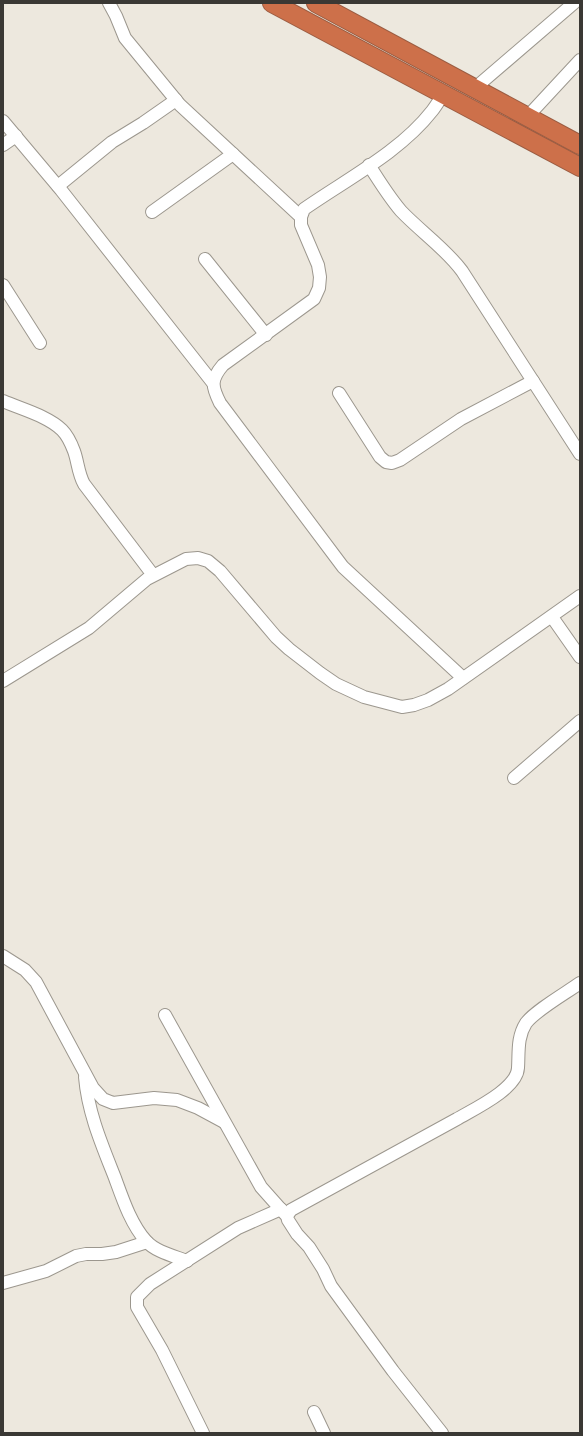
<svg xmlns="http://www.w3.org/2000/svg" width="583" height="1436" viewBox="0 0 583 1436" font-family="'Roboto Condensed',sans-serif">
	<rect width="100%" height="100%" fill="#ede8de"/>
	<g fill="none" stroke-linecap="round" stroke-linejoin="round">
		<defs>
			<g id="minor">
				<path d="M109,3l7,13 9,22 55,67 121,112"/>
				<path d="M475,88l99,-85"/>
				<path d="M444,93c-4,6 -8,13 -12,18 -32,41 -85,68 -128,98l-3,8v8l17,40 2,12 -1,11 -5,11 -91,66c-13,15 -11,22 -3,38l123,164 120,111"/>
				<path d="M528,116l52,-56"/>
				<path d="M3,121l58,69 152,193"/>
				<path d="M3,145l13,-9"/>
				<path d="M369,165c10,16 20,32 32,46 20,21 44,37 61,60l118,183"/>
				<path d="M58,186l54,-44 31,-19 33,-23"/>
				<path d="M152,212l81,-58"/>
				<path d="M205,259l61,76"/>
				<path d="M3,285l37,58"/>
				<path d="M339,393l41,64 6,5 6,1 8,-3 61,-41 72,-38"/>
				<path d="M3,401c18,8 45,15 59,29 6,6 9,13 12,21 4,11 4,22 10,33l69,91"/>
				<path d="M552,617l28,40"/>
				<path d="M3,681l86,-53 58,-49 39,-20 12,-1 10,3 12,10 56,66 13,12 31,24 16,11 28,13 38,10 12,-2 14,-5 20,-11 132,-93"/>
				<path d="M514,778l66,-57"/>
				<path d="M3,956l22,14 11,12 57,106 10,11 10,4 41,-5 23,2 21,8 26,14"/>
				<path d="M165,1015l96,172 24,27"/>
				<path d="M85,1077c3,36 17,68 30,101 8,22 16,46 31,63 10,11 28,15 41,20"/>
				<path d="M3,1283l43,-12 30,-15 10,-2h16l14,-2 31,-10"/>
				<path d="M314,1412l10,21"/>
				<path d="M203,1433l-41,-83 -25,-43v-10l13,-13 88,-56 43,-19"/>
				<path d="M442,1433l-49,-62 -62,-85 -8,-17 -14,-22 -12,-13 -9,-14 -1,-4 4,-6 166,-91c17,-10 60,-30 61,-51 1,-16 -1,-31 8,-45 10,-13 40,-30 54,-40"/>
			</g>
			<g id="highway">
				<path d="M272,3l308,164"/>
				<path d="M316,3l264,142"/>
			</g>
		</defs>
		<!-- minor casing -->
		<use href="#minor" stroke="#9c978e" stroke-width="14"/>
		<!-- highway casing -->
		<use href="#highway" stroke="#9a5c42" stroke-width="20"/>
		<!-- minor -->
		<use href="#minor" stroke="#fff" stroke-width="12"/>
		<!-- highway -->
		<use href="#highway" stroke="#cd704a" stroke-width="18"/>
	</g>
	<!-- border -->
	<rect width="583" height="1436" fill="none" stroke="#3a3834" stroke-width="8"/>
</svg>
